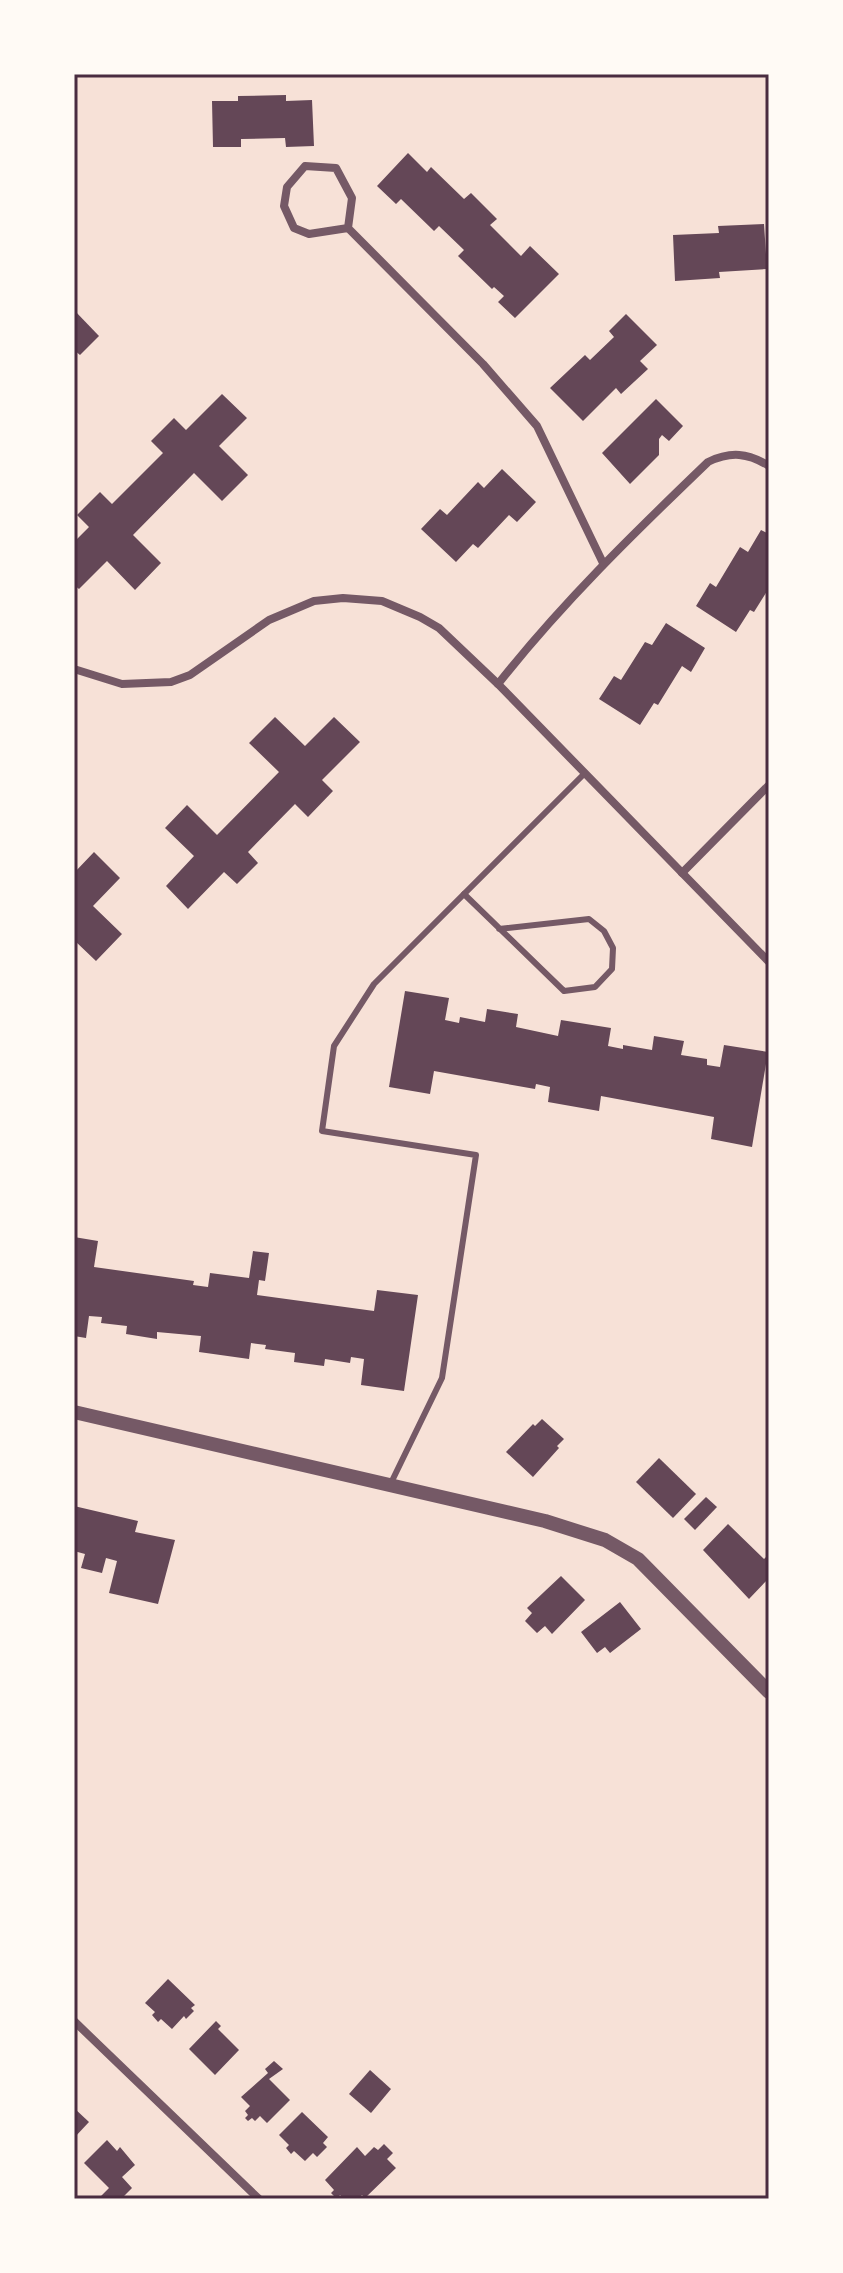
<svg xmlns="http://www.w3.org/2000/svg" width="843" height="2273" viewBox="0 0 843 2273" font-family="'IBM Plex Sans',sans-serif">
	<rect width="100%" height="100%" fill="#f7e1d7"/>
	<!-- building -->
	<g fill="#644757">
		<path d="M286,95v6l26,-1 2,46 -28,1 -1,-9 -44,1v8h-28l-1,-46h26v-5z"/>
		<path d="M408,153l19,19 4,-5 33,32 7,-6 26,26 -7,6 31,31 9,-10 29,28 -44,44 -17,-16 6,-6 -10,-9 -2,2 -34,-33 6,-6 -25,-24 -5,5 -33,-32 -5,5 -19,-18z"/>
		<path d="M764,224l3,45 -48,3 1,6 -45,3 -2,-46 46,-2 -1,-7z"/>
		<path d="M74,310l25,26 -19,19 -6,-5z"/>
		<path d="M626,314l31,31 -17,16 8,8 -27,25 -5,-6 -33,33 -33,-33 35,-33 5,5 24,-23 -5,-6z"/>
		<path d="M222,394l25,24 -28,28 29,29 -26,26 -28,-28 -61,62 28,28 -26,27 -28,-29 -28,28 -5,-4v-43l15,-15 -12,-12 23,-23 12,12 51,-51 -12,-12 23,-23 12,12z"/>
		<path d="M656,399l27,27 -14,15 -7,-6 -3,4v16l-29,29 -28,-31z"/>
		<path d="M502,469l34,33 -19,20 -8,-7 -31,33 -5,-4 -17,18 -35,-33 19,-20 7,6 31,-33 6,6z"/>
		<path d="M761,530l8,4v54l-15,24 -4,-2 -14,22 -40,-26 14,-23 6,4 24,-40 8,5z"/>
		<path d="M666,623l39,25 -14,24 -9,-6 -24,39 -4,-2 -14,22 -41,-26 15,-23 7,4 24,-38 7,3z"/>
		<path d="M275,717l30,29 29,-29 26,25 -38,38 11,11 -25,26 -13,-13 -47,48 10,11 -21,21 -13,-12 -36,37 -22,-23 28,-30 -29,-28 22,-23 30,30 2,-2 60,-61 -30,-29z"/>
		<path d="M94,852l26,26 -27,28 29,28 -26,27 -22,-21v-67z"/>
		<path d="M405,991l44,7 -4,22 14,3 1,-6 25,5 2,-13 31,5 -2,13 42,9 3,-16 50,8 -3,18 15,3v-4l29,5 2,-14 30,5 -3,14 26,4v6l13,2 4,-22 44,7 -16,95 -41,-8 3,-22 -113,-21 -2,15 -51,-9 2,-15 -14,-3 -1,5 -101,-18 -4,23 -41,-7z"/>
		<path d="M74,1237l24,4 -4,26 100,14 -1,4 15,2 2,-14 39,5 4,-27 16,2 -4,28 -6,-1 -2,15 117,16 3,-21 41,5 -14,96 -43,-6 3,-26 -13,-2 -1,6 -25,-4 -1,7 -30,-4 1,-9 -30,-4 1,-4 -15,-2 -2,16 -50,-7 2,-16 -44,-4v7l-31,-5 1,-8 -26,-3 1,-6 -13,-1 -3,22 -12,-2z"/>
		<path d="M542,1419l22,20 -7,7 2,2 -26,29 -27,-25 27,-28 2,2z"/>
		<path d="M659,1458l37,36 -23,24 -37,-36z"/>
		<path d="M706,1497l11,10 -22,23 -11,-11z"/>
		<path d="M74,1506l64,15 -3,11 40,8 -17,64 -49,-11 8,-32 -11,-3 -4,15 -21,-5 4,-14 -11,-3z"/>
		<path d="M728,1524l36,35 5,-5v24l-20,21 -46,-49z"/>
		<path d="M561,1576l24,24 -33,34 -7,-8 -8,7 -12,-12 7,-8 -5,-5z"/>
		<path d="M620,1602l21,27 -31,24 -5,-6 -8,6 -16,-21z"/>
		<path d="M168,1979l27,26 -4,3 3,3 -8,8 -2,-3 -12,13 -11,-10 -3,3 -6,-7 3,-3 -10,-9z"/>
		<path d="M216,2021l5,5 -3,3 21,21 -24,25 -26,-26z"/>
		<path d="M274,2061l9,8 -14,10 21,21 -23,23 -7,-7 -5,5 -3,-3 -4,3 -3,-3 3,-3 -3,-4 5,-5 -9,-9 27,-24 -3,-4z"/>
		<path d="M370,2070l21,19 -20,24 -22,-19z"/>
		<path d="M74,2108l15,14 -15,16z"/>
		<path d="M302,2112l26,25 -5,6 4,4 -10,10 -4,-4 -8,8 -11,-10 -3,3 -5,-6 3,-3 -10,-10z"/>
		<path d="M107,2140l10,11 3,-4 15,18 -13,12 10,11 -11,11h-19l-2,-2 9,-9 -25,-25z"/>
		<path d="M384,2144l9,9 -6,6 9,9 -31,30 -3,-3 -4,4h-14l-4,-4 -3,4 -6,-6 3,-3 -9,-10 32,-33 8,9 9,-9 4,3z"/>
	</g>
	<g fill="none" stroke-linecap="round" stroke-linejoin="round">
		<!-- service -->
		<g stroke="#755966" stroke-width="6">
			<path d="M464,894l100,97 31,-4 17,-18 1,-21 -9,-17 -15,-12 -90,10"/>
			<path d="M390,1485l52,-107 34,-223 -154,-24 12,-85 40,-62 211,-211"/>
		</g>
		<!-- minor -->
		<g stroke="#755966" stroke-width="8">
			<path d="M348,228l-39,6 -15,-6 -10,-22 3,-19 18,-21 31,2 16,30 -4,30 135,136 54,62 66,137"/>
			<path d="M74,669l48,15 49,-2 19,-7 79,-55 45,-19 29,-3 39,3 38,16 19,11 59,56 271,278"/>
			<path d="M498,684c64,-81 136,-151 210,-222 23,-11 40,-9 61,4"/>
			<path d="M682,873l87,-88"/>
			<path d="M74,2021l185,178"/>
		</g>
		<!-- tertiary -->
		<path stroke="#755966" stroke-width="14" d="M74,1412l471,109 60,19 33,19 131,133"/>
	</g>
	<!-- border -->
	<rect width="843" height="2273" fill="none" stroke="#fffaf5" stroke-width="152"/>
	<rect x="76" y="76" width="691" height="2121" fill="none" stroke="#4a2c40" stroke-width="3"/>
</svg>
